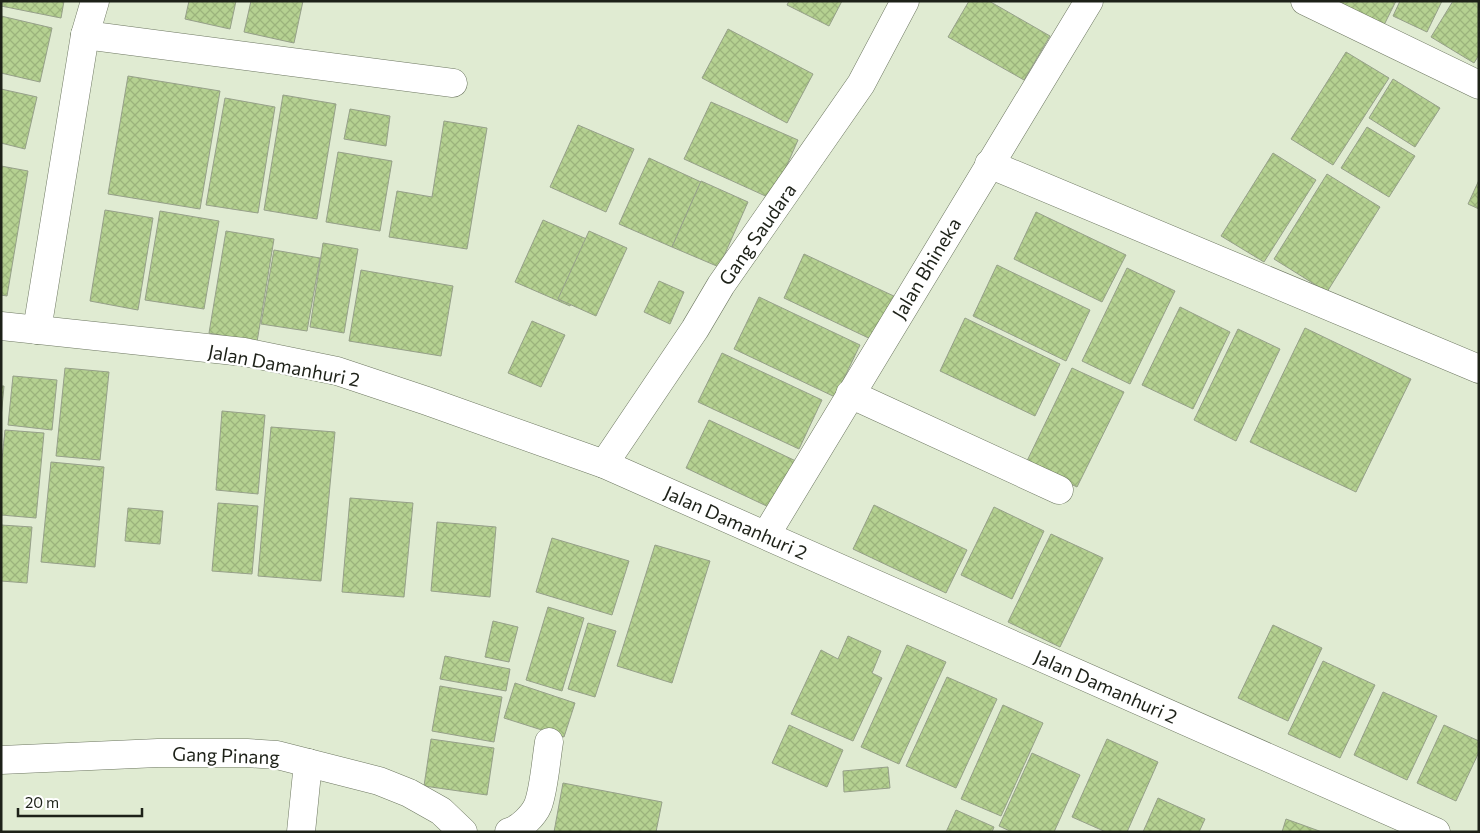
<svg xmlns="http://www.w3.org/2000/svg" width="1480" height="833" viewBox="0 0 1480 833" font-family="Commissioner,sans-serif">
	<defs>
		<pattern id="building-cross-hatch" width="8" height="8" patternUnits="userSpaceOnUse" patternTransform="scale(1.25)"><rect width="8" height="8" fill="#b5d191"/><path d="M0 0l8 8M0 8l8-8" fill="none" stroke="#9bb37c"/></pattern>
	</defs>
	<rect width="100%" height="100%" fill="#e0ebd2"/>
	<!-- building -->
	<g fill="url(#building-cross-hatch)" stroke="#96a089">
		<path d="M1,1h63l-3,17 -60,-12z"/>
		<path d="M189,1h47l-6,28 -45,-10z"/>
		<path d="M251,1h52l-9,42 -50,-11z"/>
		<path d="M789,1h53l-13,25 -42,-21z"/>
		<path d="M969,1h20l61,35 -26,44 -76,-43z"/>
		<path d="M1329,1h67l-13,26z"/>
		<path d="M1400,1h42l-15,31 -34,-16z"/>
		<path d="M1453,1h26v54l-5,8 -43,-26z"/>
		<path d="M1,16l51,12 -12,54 -39,-9z"/>
		<path d="M728,29l85,45 -26,49 -85,-45z"/>
		<path d="M1346,52l43,26 -56,87 -42,-26z"/>
		<path d="M128,76l92,15 -20,118 -92,-15z"/>
		<path d="M1393,79l47,29 -25,39 -46,-29z"/>
		<path d="M1,89l36,8 -12,52 -24,-6z"/>
		<path d="M283,95l53,9 -19,115 -53,-9z"/>
		<path d="M225,98l50,9 -17,106 -52,-8z"/>
		<path d="M711,102l87,38 -26,59 -88,-40z"/>
		<path d="M350,109l40,7 -4,30 -42,-7z"/>
		<path d="M444,121l43,7 -20,121 -78,-12 8,-46 35,6z"/>
		<path d="M578,125l56,24 -28,63 -56,-25z"/>
		<path d="M1367,127l48,29 -26,41 -48,-29z"/>
		<path d="M338,152l54,9 -12,70 -54,-9z"/>
		<path d="M1273,153l43,27 -52,82 -43,-26z"/>
		<path d="M649,158l52,24 -29,65 -53,-23z"/>
		<path d="M1,166l27,5 -21,125 -6,-1z"/>
		<path d="M1327,174l53,33 -53,85 -53,-33z"/>
		<path d="M1479,180v29l-11,-5z"/>
		<path d="M701,181l47,21 -29,65 -47,-20z"/>
		<path d="M105,210l48,8 -15,92 -48,-9z"/>
		<path d="M160,211l59,10 -15,88 -59,-9z"/>
		<path d="M1036,212l90,43 -24,47 -88,-43z"/>
		<path d="M543,220l55,24 -28,62 -55,-24z"/>
		<path d="M226,231l48,8 -17,103 -48,-9z"/>
		<path d="M589,231l38,17 -31,68 -38,-17z"/>
		<path d="M323,243l35,6 -14,84 -34,-6z"/>
		<path d="M274,250l46,8 -13,73 -46,-7z"/>
		<path d="M804,254l94,44 -21,44 -93,-44z"/>
		<path d="M997,265l93,45 -24,51 -93,-45z"/>
		<path d="M1127,268l48,23 -45,93 -48,-23z"/>
		<path d="M361,270l92,16 -12,70 -92,-15z"/>
		<path d="M659,281l25,11 -14,32 -26,-12z"/>
		<path d="M759,297l101,48 -25,52 -101,-48z"/>
		<path d="M1180,307l50,25 -37,77 -51,-24z"/>
		<path d="M965,318l95,46 -25,52 -95,-45z"/>
		<path d="M532,321l33,14 -24,52 -33,-14z"/>
		<path d="M1305,328l106,51 -55,113 -106,-50z"/>
		<path d="M1238,329l42,20 -44,92 -42,-21z"/>
		<path d="M722,353l100,47 -23,49 -101,-47z"/>
		<path d="M65,368l44,4 -9,88 -44,-4z"/>
		<path d="M1072,368l52,24 -47,95 -51,-24z"/>
		<path d="M13,376l44,4 -5,50 -44,-5z"/>
		<path d="M1,386h3l-3,32z"/>
		<path d="M222,411l43,4 -7,79 -42,-4z"/>
		<path d="M709,420l89,42 -23,48 -89,-42z"/>
		<path d="M271,427l64,5 -14,149 -63,-5z"/>
		<path d="M5,430l39,3 -8,85 -35,-3v-46z"/>
		<path d="M51,462l53,5 -9,100 -54,-5z"/>
		<path d="M350,498l63,5 -9,94 -62,-5z"/>
		<path d="M218,503l40,3 -6,68 -40,-3z"/>
		<path d="M874,505l93,45 -21,43 -93,-44z"/>
		<path d="M994,507l50,24 -32,68 -51,-24z"/>
		<path d="M128,508l35,3 -3,33 -35,-3z"/>
		<path d="M437,522l59,5 -6,70 -59,-6z"/>
		<path d="M1,525l31,2 -5,56 -26,-2z"/>
		<path d="M1051,534l52,24 -43,89 -52,-25z"/>
		<path d="M552,538l77,23 -17,54 -76,-23z"/>
		<path d="M655,545l55,16 -38,122 -55,-17z"/>
		<path d="M548,607l36,11 -22,73 -36,-11z"/>
		<path d="M493,621l25,6 -9,35 -24,-5z"/>
		<path d="M588,623l28,8 -21,66 -27,-8z"/>
		<path d="M1273,625l49,23 -34,73 -50,-23z"/>
		<path d="M848,636l33,15 -9,22 10,5 -29,63 -62,-27 30,-64 17,9z"/>
		<path d="M907,645l39,17 -47,102 -38,-17z"/>
		<path d="M445,656l65,13 -4,22 -66,-12z"/>
		<path d="M1323,661l52,24 -35,73 -52,-24z"/>
		<path d="M947,677l50,22 -41,89 -50,-22z"/>
		<path d="M515,683l60,20 -11,34 -60,-19z"/>
		<path d="M440,686l62,11 -8,45 -62,-11z"/>
		<path d="M1383,692l54,24 -30,64 -53,-25z"/>
		<path d="M1003,705l40,18 -42,93 -40,-17z"/>
		<path d="M789,725l54,25 -16,37 -55,-24z"/>
		<path d="M1444,725l35,16v11l-23,49 -39,-18z"/>
		<path d="M431,739l63,9 -7,47 -63,-9z"/>
		<path d="M1107,739l51,23 -31,70h-21l-34,-15z"/>
		<path d="M1032,753l48,22 -26,57h-42l-13,-6z"/>
		<path d="M888,767l2,21 -46,4 -1,-21z"/>
		<path d="M563,783l99,19 -6,30h-102z"/>
		<path d="M1158,798l47,21 -6,13h-56z"/>
		<path d="M956,810l38,17 -2,5h-46z"/>
		<path d="M1286,819l36,13h-40z"/>
	</g>
	<g fill="none" stroke-linecap="round" stroke-linejoin="round">
		<defs>
			<g id="street">
				<path d="M1305,1l174,84"/>
				<path d="M85,35l368,48"/>
				<path d="M989,164l490,205"/>
				<path d="M1,326l243,26 93,19 90,30 177,63 832,368"/>
				<path d="M37,330l48,-295 10,-34"/>
				<path d="M850,394l209,96"/>
				<path d="M604,464l91,-135 26,-44 140,-201 44,-83"/>
				<path d="M766,535l323,-534"/>
				<path d="M1,760l157,-7h89l30,2 102,26 30,12 32,18 22,21"/>
				<path d="M301,832l7,-69"/>
				<path d="M509,832c11,-3 25,-17 29,-27 6,-16 8,-45 11,-63"/>
			</g>
		</defs>
		<!-- street casing -->
		<use href="#street" stroke="#6d7761" stroke-width="29"/>
		<!-- street -->
		<use href="#street" stroke="#fff" stroke-width="28"/>
	</g>
	<g text-anchor="middle" dominant-baseline="central" stroke-width="4.5" stroke-linejoin="round" paint-order="stroke">
		<!-- street labels -->
		<g font-size="19" fill="#1d2118" stroke="#fff">
			<text transform="translate(757 234) rotate(-55)">Gang Saudara</text>
			<text transform="translate(926 268) rotate(-59)">Jalan Bhineka</text>
			<text transform="translate(284 365) rotate(11)">Jalan Damanhuri 2</text>
			<text transform="translate(736 522) rotate(24)">Jalan Damanhuri 2</text>
			<text transform="translate(1106 686) rotate(24)">Jalan Damanhuri 2</text>
			<text transform="translate(226 755) rotate(2)">Gang Pinang</text>
		</g>
	</g>
	<!-- border -->
	<rect width="1480" height="833" fill="none" stroke="#1d2118" stroke-width="5"/>
	<!-- scale -->
	<path d="M18 808v8h124v-8" fill="none" stroke="#1d2118" stroke-width="2.5"/>
	<text x="25" y="808" font-size="15" fill="#1d2118" stroke="#ffffff" stroke-width="4" paint-order="stroke">20 m</text>
</svg>
